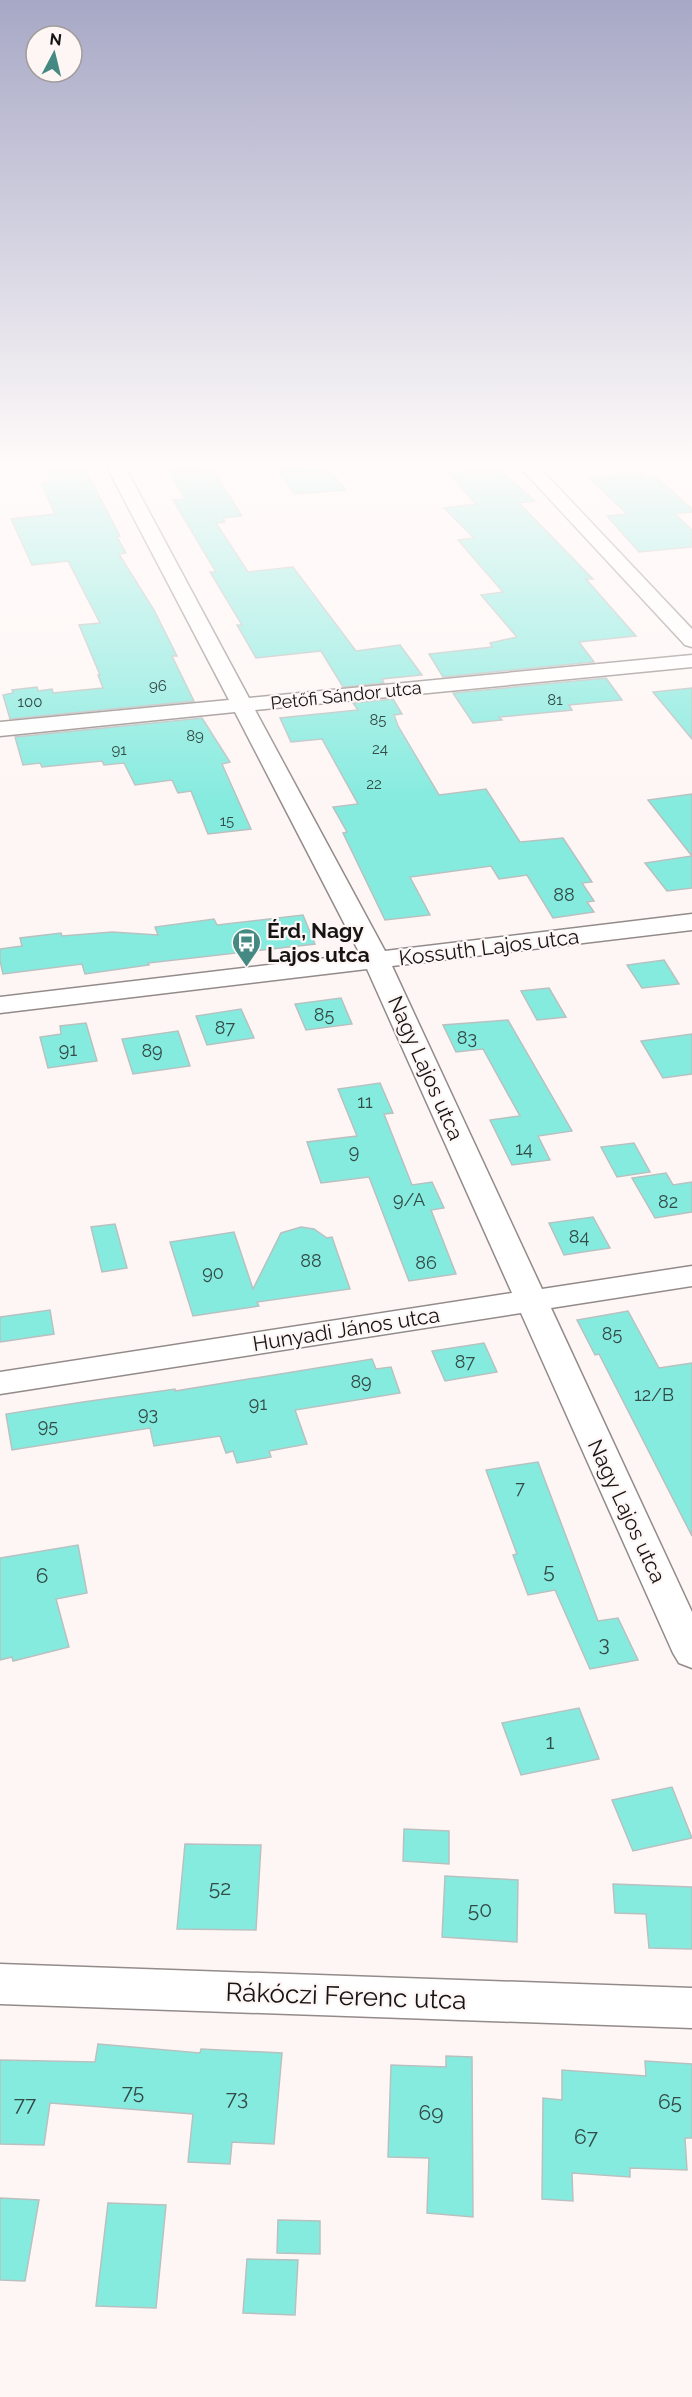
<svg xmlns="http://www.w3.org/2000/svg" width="692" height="2397" viewBox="0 0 692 2397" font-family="Raleway,sans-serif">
	<rect width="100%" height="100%" fill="#fef6f5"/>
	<!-- building -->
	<g fill="#86ebdf" stroke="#b8c1c0" stroke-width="1.5">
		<path d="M43,465h40l37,71 -3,1 9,16 -7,1 35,56 23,46h-5l22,45 -184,18 -7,-24 10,-2 -1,-3 25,-3 1,4 14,-2 1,4 50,-5 -5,-13h2l-21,-50 21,-2 -32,-62 -36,4 -21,-46 44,-5 -14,-31 11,-1z"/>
		<path d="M210,465l32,51 -19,2 2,4 -9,1 32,49 45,-5 63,84 44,-6 22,30 -40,4 2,4 -41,4 -22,-36 -65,7 -19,-33h5l-32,-53h6l-43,-72 12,-1 -17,-30z"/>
		<path d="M310,465h15l21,25 -52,4 -18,-26z"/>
		<path d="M498,468l37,33 -16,2 74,76h-7l50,57 -57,6 15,20 -151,15 -14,-23 63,-7 -2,-4 27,-6 -36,-42 22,-3 -45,-52 16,-2 -30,-30 32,-4 -27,-31z"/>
		<path d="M641,473l4,4 10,-1 37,33v3l-17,2 17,16v17l-53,5 -32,-36 20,-2 -38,-36z"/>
		<path d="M606,678l16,22 -53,5 3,5 -73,7 3,3 -29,3 -20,-30z"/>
		<path d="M692,688v51l-39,-47z"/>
		<path d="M393,699l9,15 -8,1 4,11 41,69 47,-6 34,53 43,-4 29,44 -10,1 12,18 -7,1 7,10 -41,6 -26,-43 -28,4 -8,-13 -81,11 20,38 -45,5 -42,-87 4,-1 -14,-25 25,-3 -36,-65 -31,3 -11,-24 78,-8 -5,-7z"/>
		<path d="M202,718l28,44 -8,2 29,65 -43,5 -17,-43 -13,2 -6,-13 -37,5 -11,-22 -20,2 -2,-4 -60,6 -2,-4 -17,2 -8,-28z"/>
		<path d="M692,794v62l-44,-56z"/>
		<path d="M692,856v32l-25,3 -22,-28z"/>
		<path d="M303,915l12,29 -167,19 1,2 -64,9 -3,-10 -79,10 -3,-13v-12l22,-3 -2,-8 41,-5 1,3 50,-4 46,3 -3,-8 59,-8 3,6z"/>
		<path d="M664,960l15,24 -37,4 -15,-23z"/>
		<path d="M549,988l17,29 -29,3 -16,-29z"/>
		<path d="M341,998l11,26 -46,6 -11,-26z"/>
		<path d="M241,1009l13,29 -47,7 -11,-29z"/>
		<path d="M508,1020l64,111 -34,5 12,24 -38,5 -22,-45 30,-4 -37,-67 -27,3 -13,-27z"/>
		<path d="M86,1023l11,38 -49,7 -8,-31 21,-3 -1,-8z"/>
		<path d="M178,1031l12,35 -57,8 -11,-35z"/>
		<path d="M692,1034v40l-29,4 -22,-37z"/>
		<path d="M380,1083l13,30 -9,1 28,71 20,-3 12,26 -13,2 25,64 -47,7 -40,-104 -48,6 -14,-41 50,-6 -19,-47z"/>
		<path d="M634,1143l16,29 -33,5 -16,-30z"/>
		<path d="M666,1173l7,12 19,-3v30l-37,6 -23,-40z"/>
		<path d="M593,1217l17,31 -46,7 -15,-32z"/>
		<path d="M115,1224l12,44 -25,4 -11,-45z"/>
		<path d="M301,1227l13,2 13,9 5,-1 18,52 -93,13 2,4 -66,10 -23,-74 64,-10 19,57 28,-56z"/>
		<path d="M50,1310l4,24 -54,8v-25z"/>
		<path d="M628,1311l31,57 33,-5v173l-93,-182 -4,1 -18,-35z"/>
		<path d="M484,1343l13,29 -52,9 -13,-30z"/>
		<path d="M372,1359l4,10 15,-2 9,26 -105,17 12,34 -38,7 2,6 -34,6 -4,-12 -7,2 -6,-17 -66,10 -4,-18 -138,22 -6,-36 77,-12 92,-13v2z"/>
		<path d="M538,1462l60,159 20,-3 20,42 -48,9 -35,-79 -27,5 -15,-40 4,-1 -31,-84z"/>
		<path d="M78,1545l9,48 -31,6 13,48 -56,14 -1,-4 -12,3v-102z"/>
		<path d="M579,1708l20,51 -78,16 -19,-52z"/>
		<path d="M672,1787l20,51 -59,13 -21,-51z"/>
		<path d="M404,1829l45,2v33l-46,-3z"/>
		<path d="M185,1844l76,1 -5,85 -79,-1z"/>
		<path d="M445,1876l73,4 -1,62 -75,-5z"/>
		<path d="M613,1884l79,3v62l-43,-1 -3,-34 -31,-1z"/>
		<path d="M98,2044l102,9 1,-4 81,4 -8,91 -42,-2 -2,22 -42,-2 5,-48 -143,-11 -6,42 -44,-1v-84l95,2z"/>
		<path d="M446,2056l26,1 1,160 -46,-4 2,-55 -41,-1 3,-92 55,2z"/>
		<path d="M645,2061l47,3v74h-7l2,32 -57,-2v9l-58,-4 1,28 -31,-2 1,-101 19,2v-30l84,6z"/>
		<path d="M0,2198l39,2 -14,81 -25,-1z"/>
		<path d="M108,2203l58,2 -10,103 -60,-2z"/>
		<path d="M278,2220l42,1v33l-43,-1z"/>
		<path d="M247,2259l51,1 -3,55 -52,-2z"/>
	</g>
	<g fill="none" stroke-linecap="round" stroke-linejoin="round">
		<defs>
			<g id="minor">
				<path d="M106,465h18l125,233 443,-43v12l-437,43 130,241 307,-37v16l-300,36 150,323 150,-23v20l-141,22 141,304v56l-13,-5 -6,-10 -152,-340 -521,81v-22l512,-79 -145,-324 -367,44v-16l360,-43 -125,-242 -235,24v-14l229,-22z"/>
				<path d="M518,465h19l155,164v18l-7,-2z"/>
				<path d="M0,1964l692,24v40l-692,-24z"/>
			</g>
		</defs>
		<!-- minor casing -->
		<use href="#minor" stroke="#938b8a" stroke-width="3"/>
		<!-- minor -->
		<use href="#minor" fill="#fff" fill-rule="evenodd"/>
	</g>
	<!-- sky -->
	<linearGradient id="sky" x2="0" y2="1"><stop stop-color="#a7a8c6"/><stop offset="0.58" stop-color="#fffbfa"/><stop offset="1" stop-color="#fffbfa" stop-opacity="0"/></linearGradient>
	<rect width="692" height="801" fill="url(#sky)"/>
	<!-- icons -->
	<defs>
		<symbol id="bus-pin" viewBox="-11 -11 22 30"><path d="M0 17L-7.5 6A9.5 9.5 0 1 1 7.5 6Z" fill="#448a83" stroke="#fef6f5"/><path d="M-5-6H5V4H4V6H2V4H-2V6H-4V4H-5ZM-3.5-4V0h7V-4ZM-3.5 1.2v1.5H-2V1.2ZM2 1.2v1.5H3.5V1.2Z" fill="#fff"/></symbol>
	</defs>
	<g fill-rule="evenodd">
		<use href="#bus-pin" x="230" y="926" width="33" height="45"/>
	</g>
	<g text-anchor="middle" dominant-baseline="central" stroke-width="4.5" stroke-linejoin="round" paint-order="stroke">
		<!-- far-number labels -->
		<g font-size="15" fill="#334a47">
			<text x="158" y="686">96</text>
			<text x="555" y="700">81</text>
			<text x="30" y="702">100</text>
			<text x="378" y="720">85</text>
			<text x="195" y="736">89</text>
			<text x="380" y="749">24</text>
			<text x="119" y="750">91</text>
			<text x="374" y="784">22</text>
			<text x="227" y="821">15</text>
		</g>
		<!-- far-street labels -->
		<g font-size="18" fill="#171414" stroke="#fef6f5">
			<text transform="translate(346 695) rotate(-6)">Petőfi Sándor utca</text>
		</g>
		<!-- number labels -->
		<g font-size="18" fill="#334a47">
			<text x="564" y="894">88</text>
			<text x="324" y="1014">85</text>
			<text x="225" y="1027">87</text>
			<text x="467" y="1037">83</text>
			<text x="68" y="1049">91</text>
			<text x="152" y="1050">89</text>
			<text x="365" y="1101">11</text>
			<text x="524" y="1148">14</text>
			<text x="354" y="1151">9</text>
			<text x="409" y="1199">9/A</text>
			<text x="668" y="1201">82</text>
			<text x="579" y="1236">84</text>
			<text x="311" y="1260">88</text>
			<text x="426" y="1262">86</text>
			<text x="213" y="1272">90</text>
			<text x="612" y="1333">85</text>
			<text x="465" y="1361">87</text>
			<text x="361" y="1381">89</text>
			<text x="654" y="1394">12/B</text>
			<text x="258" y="1403">91</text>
			<text x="148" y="1413">93</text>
			<text x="48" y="1425">95</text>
			<text x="520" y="1487">7</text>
		</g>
		<!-- poi labels -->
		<g font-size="21" font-weight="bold" fill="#171414" stroke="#fef6f5" text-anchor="start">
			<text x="267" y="930">Érd, Nagy<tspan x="267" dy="24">Lajos utca</tspan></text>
		</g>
		<!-- street labels -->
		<g font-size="21" fill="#171414" stroke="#fef6f5">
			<text transform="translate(489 947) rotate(-7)">Kossuth Lajos utca</text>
			<text transform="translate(426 1068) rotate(66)">Nagy Lajos utca</text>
			<text transform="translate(346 1329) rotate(-9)">Hunyadi János utca</text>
			<text transform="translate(627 1511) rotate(65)">Nagy Lajos utca</text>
		</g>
		<!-- near-number labels -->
		<g font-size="21" fill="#334a47">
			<text x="549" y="1570">5</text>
			<text x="42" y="1575">6</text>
			<text x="604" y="1643">3</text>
			<text x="550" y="1741">1</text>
			<text x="220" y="1887">52</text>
			<text x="480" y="1909">50</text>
			<text x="133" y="2091">75</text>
			<text x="237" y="2097">73</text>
			<text x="670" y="2101">65</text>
			<text x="25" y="2103">77</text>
			<text x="431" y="2112">69</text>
			<text x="586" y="2136">67</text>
		</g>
		<!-- near-street labels -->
		<g font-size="26" fill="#171414" stroke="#fef6f5">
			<text transform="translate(346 1996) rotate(2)">Rákóczi Ferenc utca</text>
		</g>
	</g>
	<!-- north arrow -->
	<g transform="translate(54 54) rotate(7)"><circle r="28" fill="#fef6f5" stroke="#a29c9b" stroke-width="1.5"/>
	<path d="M0-4.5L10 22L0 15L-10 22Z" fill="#448a83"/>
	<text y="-9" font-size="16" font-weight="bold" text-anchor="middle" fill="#171414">N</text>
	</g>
</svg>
